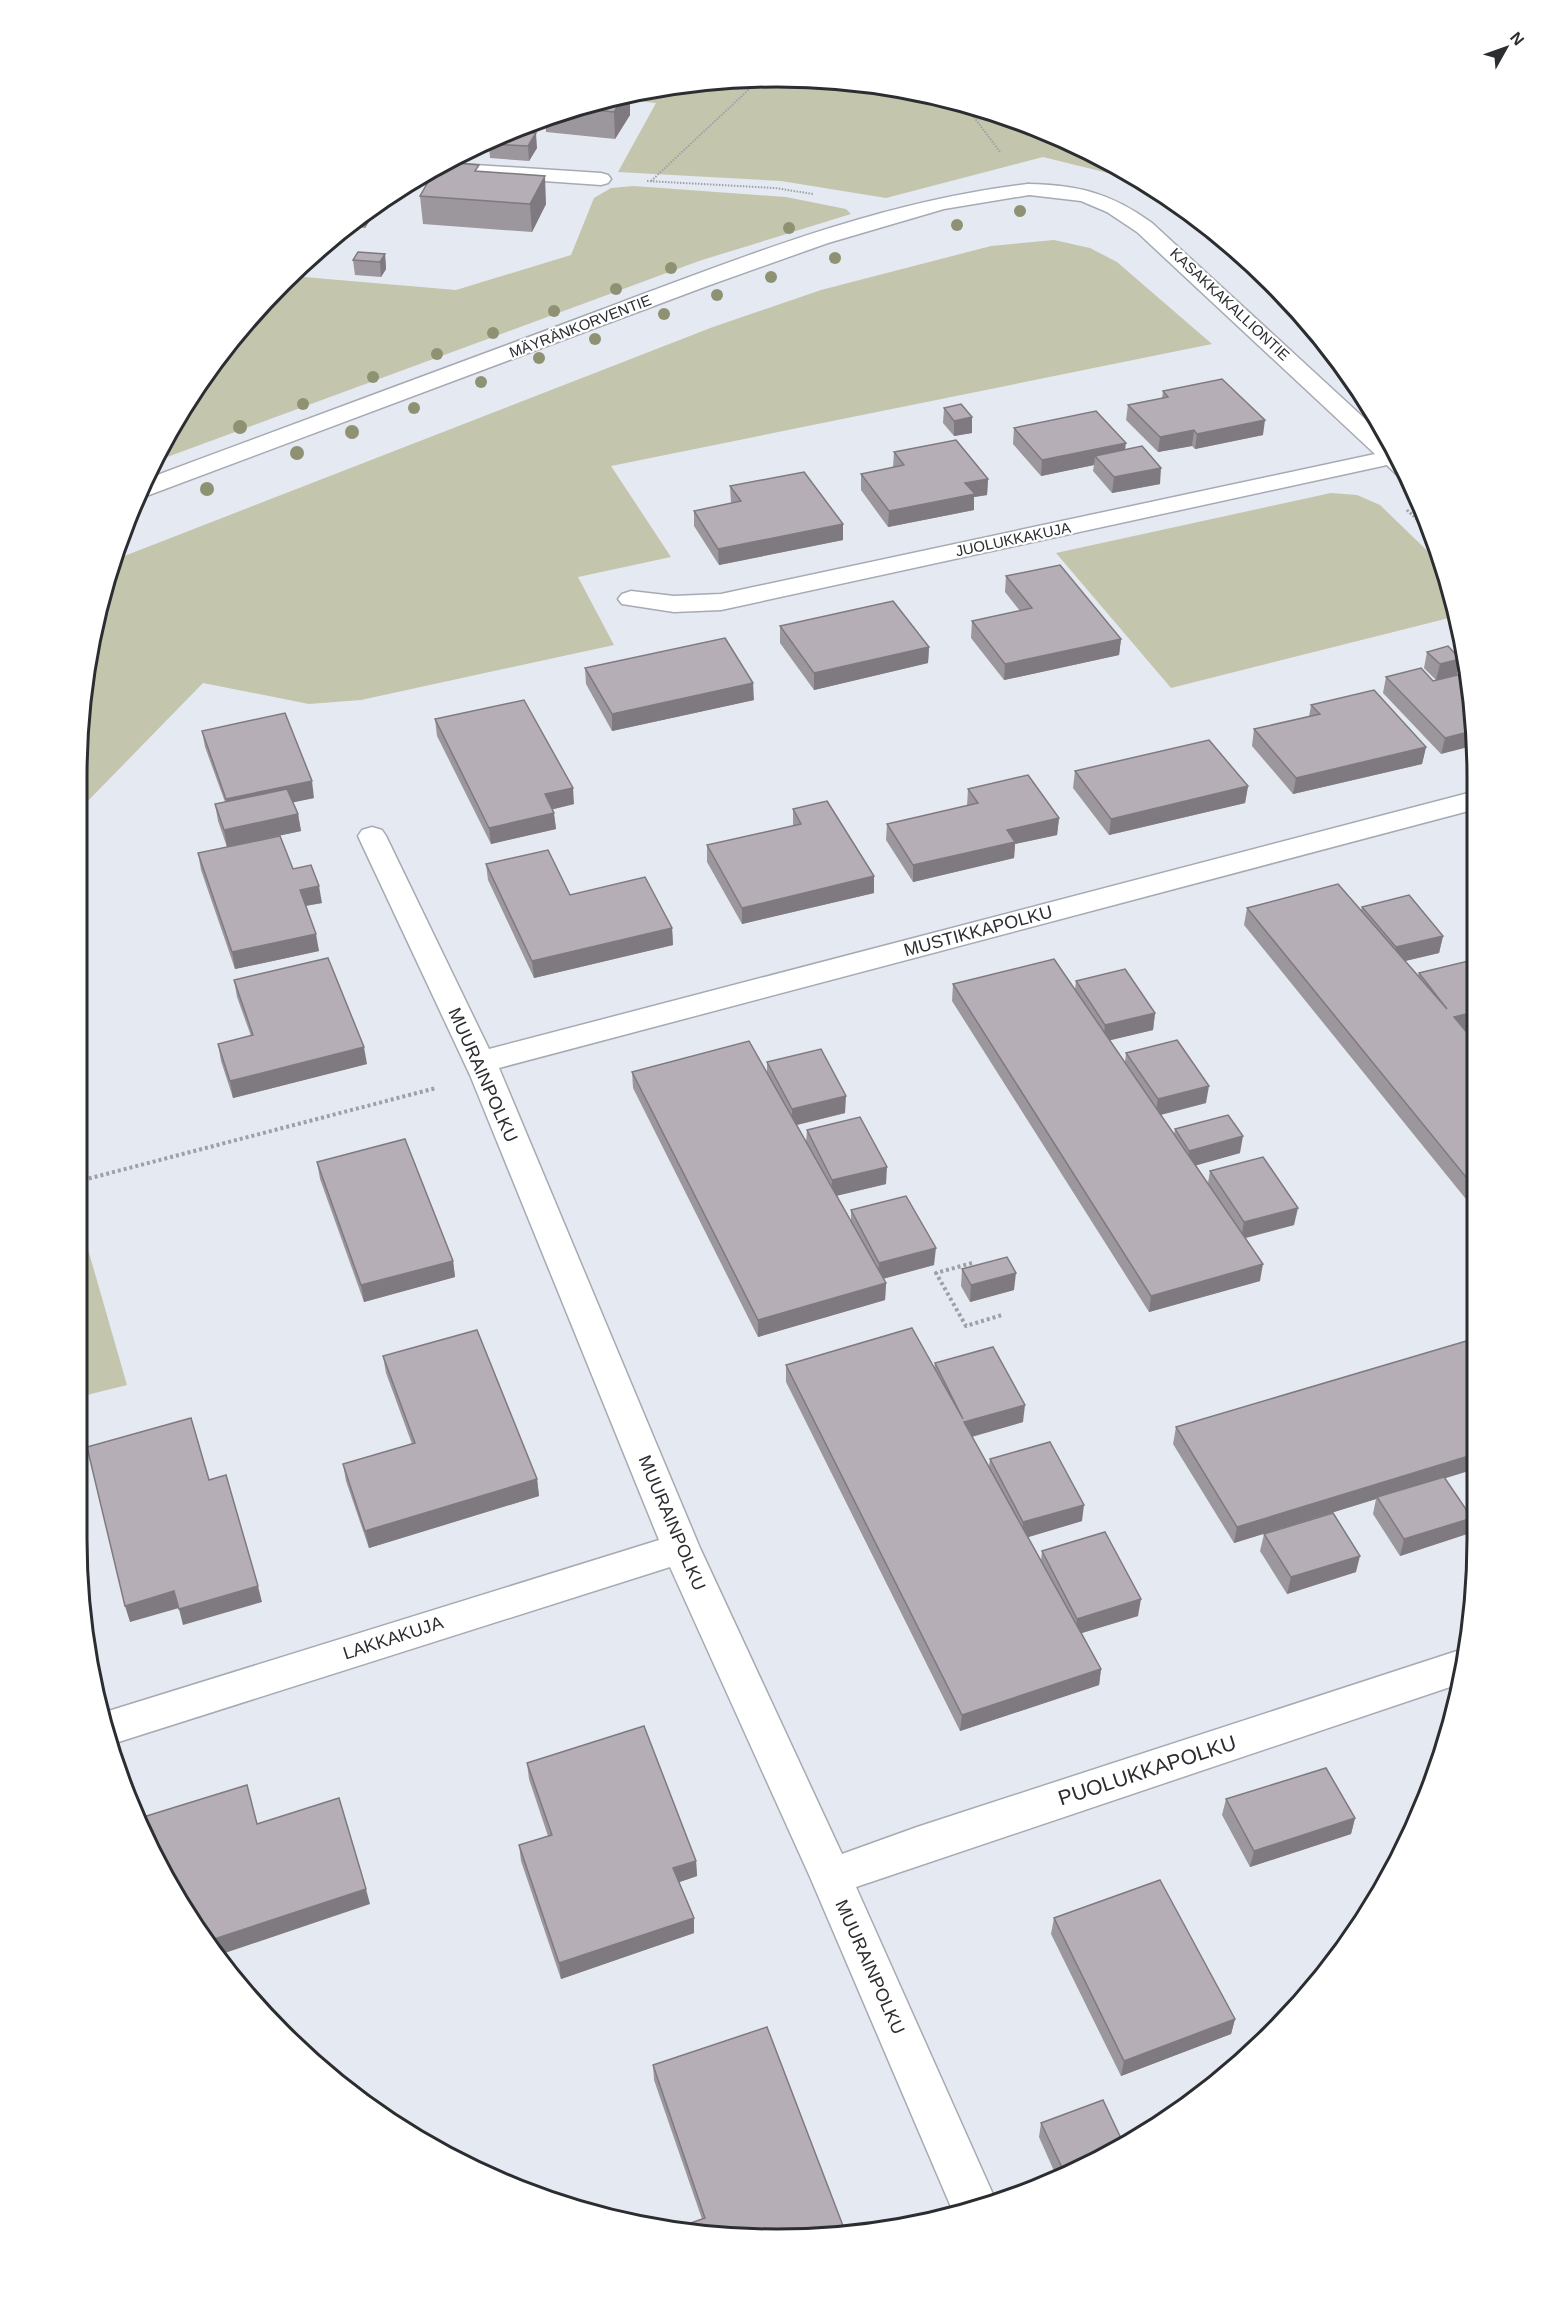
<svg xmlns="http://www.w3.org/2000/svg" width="1554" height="2316" viewBox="0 0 1554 2316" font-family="Arial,sans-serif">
	<rect width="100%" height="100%" fill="#e5e9f2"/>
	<!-- green -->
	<g fill="#c3c6ad">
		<path d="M732,78l137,5 133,31 126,57 26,18 -38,-14 -73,-18 -157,41 -105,-17 -163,-9 38,-69 -48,-5z"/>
		<path d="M634,186l152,11 60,12 5,5 -152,47 -548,202 100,-148 41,-39 164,14 115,-35 23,-57 17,-10z"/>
		<path d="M1054,240l36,8 27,14 95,82 -601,122 60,91 -93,20 36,68 -253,55 -52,4 -106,-21 -120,123v-121l17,-90 14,-35 599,-233 108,-37 170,-44z"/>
		<path d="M1232,245l7,6 65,69 -2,1 -78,-73z"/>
		<path d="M1331,493l26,2 23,10 62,60 12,31 3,20 -286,72 -115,-135z"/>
		<path d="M83,1232l44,153 -44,11z"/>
	</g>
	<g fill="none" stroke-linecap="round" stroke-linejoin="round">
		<defs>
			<g id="minor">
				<path d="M444,163l157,10 7,2 3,4 -3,4 -7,2 -174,-12z"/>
				<path d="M1028,184c50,1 83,9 124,39l237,218 19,34 -12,-1 -9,-9 -666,145 -47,2 -52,-8 -4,-5 4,-5 9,-3 43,5 47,-2 654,-140 -238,-222 -30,-20 -26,-11 -60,-7 -3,-4 3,-4z"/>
				<path d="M1476,791v18l-977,259 201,480 142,306 75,-27 546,-178 4,2 -8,33 -603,203 140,314 -42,13 -144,-337 -140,-310 -561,178 -7,-32 557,-173 -189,-465 -112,-239 4,-6 10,-3 10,3 4,6 103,213z"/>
			</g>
			<path id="tertiary" d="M1028,184l7,2 3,4 -3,4 -91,15 -116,34 -121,43 -558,209 -11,2 6,-17c152,-57 305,-113 457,-170 139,-52 279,-109 427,-126z"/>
		</defs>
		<!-- minor casing -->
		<use href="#minor" stroke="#a6aab2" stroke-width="3"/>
		<!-- tertiary casing -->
		<use href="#tertiary" stroke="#a6aab2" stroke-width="3"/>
		<!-- path-far2 -->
		<g stroke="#9da0a7" stroke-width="2" stroke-dasharray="1.5 1.5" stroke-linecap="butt">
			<path d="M965,105l35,47"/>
			<path d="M647,181l128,7 38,6"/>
			<path d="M651,181l109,-102"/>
		</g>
		<!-- path-far1 -->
		<g stroke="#9da0a7" stroke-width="3" stroke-dasharray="2 2" stroke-linecap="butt">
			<path d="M1407,510l22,20"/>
			<path d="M123,536l10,-4"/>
		</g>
		<!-- path -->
		<g stroke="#9da0a7" stroke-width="4" stroke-dasharray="3 3" stroke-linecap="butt">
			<path d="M83,1180l353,-92"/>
			<path d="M972,1263l-36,10 30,53 36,-11"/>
		</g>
		<!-- minor -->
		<use href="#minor" fill="#fff" fill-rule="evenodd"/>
		<!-- tertiary -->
		<use href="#tertiary" fill="#fff" fill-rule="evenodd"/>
	</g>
	<!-- trees -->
	<g fill="#8e9272">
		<circle cx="1020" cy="211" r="6"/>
		<circle cx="957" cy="225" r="6"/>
		<circle cx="789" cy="228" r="6"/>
		<circle cx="835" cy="258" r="6"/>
		<circle cx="671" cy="268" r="6"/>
		<circle cx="771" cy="277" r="6"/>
		<circle cx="616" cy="289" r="6"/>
		<circle cx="717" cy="295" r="6"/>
		<circle cx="554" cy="311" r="6"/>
		<circle cx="664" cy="314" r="6"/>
		<circle cx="493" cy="333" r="6"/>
		<circle cx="595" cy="339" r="6"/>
		<circle cx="437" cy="354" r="6"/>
		<circle cx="539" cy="358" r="6"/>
		<circle cx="373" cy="377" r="6"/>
		<circle cx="481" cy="382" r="6"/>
		<circle cx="303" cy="404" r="6"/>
		<circle cx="414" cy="408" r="6"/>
		<circle cx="240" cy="427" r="7"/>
		<circle cx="352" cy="432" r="7"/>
		<circle cx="297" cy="453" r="7"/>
		<circle cx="207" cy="489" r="7"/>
	</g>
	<!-- wall -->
	<g fill="#9c969d">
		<path d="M630,95v20l-15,24 -69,-7 -1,-13 51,-19z"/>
		<path d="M492,140l45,8 -8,13 -39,-3 -1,-14z"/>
		<path d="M480,171l66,33 -14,28 -109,-8 -3,-28z"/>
		<path d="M376,205l1,4 -12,19 -20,-2 6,-5z"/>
		<path d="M385,254l1,15 -5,8 -26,-2 -2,-15z"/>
		<path d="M1163,391l100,44 -68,14 -3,-3 -34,6 -32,-32 2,-15 34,-7z"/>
		<path d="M944,408l28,25 -18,3 -11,-13z"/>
		<path d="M1014,428l111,21 35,35 -48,9 -19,-22 1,-6 -53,11 -28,-32z"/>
		<path d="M894,452l94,27 -1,16 -13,2v13l-86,17 -27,-37v-16l32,-6z"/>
		<path d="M730,486l113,38v16l-124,25 -25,-39v-15l38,-8 -1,-1z"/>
		<path d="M1006,576l115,63 -2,16 -115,25 -33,-42 1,-17 48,-10 -15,-19z"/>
		<path d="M780,626l149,21 -1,16 -114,27 -34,-47z"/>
		<path d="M1427,652l30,23 9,-2 -25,81 -58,-61 3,-16 47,4 3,-1 -12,-12z"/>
		<path d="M585,668l169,32 -142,31 -26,-47z"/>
		<path d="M1311,705l115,42 -4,17 -129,30 -41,-48 2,-17 55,-12z"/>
		<path d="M435,719l139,85 -21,5 3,20 -65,15 -54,-108z"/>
		<path d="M202,731l112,67 -21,4 5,12 3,17 -62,13 54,25 29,34 -16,3 13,45 -84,18 -34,-99 -3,-17 29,-6 -9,-26 -3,-17 10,-2 -20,-55z"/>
		<path d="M1075,771l173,15 -3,17 -136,32 -36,-47z"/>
		<path d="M968,789l91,29 -2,17 -42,9 -1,14 -101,24 -27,-42 1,-16 80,-18z"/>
		<path d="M793,809l81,67v17l-132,31 -35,-62v-17l86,-19z"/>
		<path d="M486,864l84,31 102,33 1,17 -139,33 -46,-98z"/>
		<path d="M1362,907l81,29 -4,17 -34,8 13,15 1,-3 56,-3v58l-10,2 9,11v168l-230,-284 3,-17 114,2z"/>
		<path d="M234,980l133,84 -134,34 -12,-37 -3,-17 33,-8 -14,-39z"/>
		<path d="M1076,981l79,32 -2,17 -43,10 15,22 1,-9 80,50 -45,12 13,19 1,-5 65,24 -44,12 12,18 2,-12 84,54 -48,13 14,43 -111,31 -197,-311 1,-17 122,5z"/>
		<path d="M767,1062l78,51 -48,12 9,18 1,-13 79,54 -50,12 15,26v-12l83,55 -51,14 3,4 -1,17 -127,37 -125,-249 -1,-16 135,1z"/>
		<path d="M317,1162l136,99 2,16 -91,25 -44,-123z"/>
		<path d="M962,1269l52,21 -44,12 -9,-16z"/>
		<path d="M383,1356l154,123 2,17 -170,52 -23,-67 -3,-17 69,-20 -26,-71z"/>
		<path d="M935,1363l88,59 -51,15 17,29 1,-7 92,62 -54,16 13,23 1,-9 96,65 -56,17 19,36 -2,16 -139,46 -174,-349v-17l148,3z"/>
		<path d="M1176,1427l269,51 22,56 -67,22 -27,-42 3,-15 -142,44 -61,-99z"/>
		<path d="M1264,1534l92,38 -69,22 -27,-43z"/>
		<path d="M527,1763l169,98 1,15 -18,6 15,36v15l-133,46 -40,-118 -2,-16 29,-9 -19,-57z"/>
		<path d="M1226,1799l129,19 -4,16 -101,33 -28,-52z"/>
		<path d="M1393,1849h12l-14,21 -4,-5z"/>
		<path d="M1054,1918l181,101 -4,15 -110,42 -70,-142z"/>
		<path d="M653,2065l192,166 -143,-12 -48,-139z"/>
		<path d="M1041,2123l84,24 -67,33 -19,-43z"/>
	</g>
	<!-- shaded-wall -->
	<g fill="#7f7a7f">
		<path d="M630,95v20l-15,24 -1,-27 10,-16z"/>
		<path d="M536,133l1,15 -8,13 -1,-15z"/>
		<path d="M545,176l1,28 -14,28 -2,-28z"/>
		<path d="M376,205l1,4 -12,19 -2,-15z"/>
		<path d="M385,254l1,15 -5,8 -1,-15z"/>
		<path d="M972,417v16l-18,3v-15z"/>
		<path d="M1265,420l-2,15 -68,14 2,-15z"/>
		<path d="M1194,430l-2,16 -34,6 2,-15z"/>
		<path d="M1126,443l-2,15 -29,-2 -1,9 -53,11 1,-16z"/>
		<path d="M1161,468l-1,16 -48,9 2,-16z"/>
		<path d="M988,479l-1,16 -13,2v13l-86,17 1,-16 76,-28z"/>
		<path d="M843,524v16l-124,25 -1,-16z"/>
		<path d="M1121,639l-2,16 -115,25 1,-16z"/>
		<path d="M929,647l-1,16 -114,27v-17z"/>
		<path d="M1460,659l-3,16 -21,5 4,-16z"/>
		<path d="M753,683l1,17 -142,31v-17z"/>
		<path d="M1476,730v15l-35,9 4,-16z"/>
		<path d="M1426,747l-4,17 -129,30 3,-16z"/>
		<path d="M312,781l2,17 -85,18 -3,-17z"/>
		<path d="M1248,786l-3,17 -136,32 2,-16z"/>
		<path d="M573,788l1,16 -28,7 -1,-17z"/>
		<path d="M554,813l2,16 -65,15 -2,-16z"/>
		<path d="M298,814l3,17 -74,16 -3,-17z"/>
		<path d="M1059,818l-2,17 -42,9 -1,14 -101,24v-17l94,-35z"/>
		<path d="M874,876v17l-132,31v-16z"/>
		<path d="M319,886l3,17 -19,3 -3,-16z"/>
		<path d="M672,928l1,17 -139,33 -2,-17z"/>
		<path d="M316,934l3,17 -84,18 -3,-17z"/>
		<path d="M1443,936l-4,17 -47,11 4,-17z"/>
		<path d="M1475,1012v16l-25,6 4,-17z"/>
		<path d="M1155,1013l-2,17 -50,12 2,-17z"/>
		<path d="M364,1047l3,17 -134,34 -3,-17z"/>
		<path d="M1209,1086l-3,17 -51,13 3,-17z"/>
		<path d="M846,1096l-1,17 -53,13v-17z"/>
		<path d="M1243,1136l-3,17 -53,15 2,-17z"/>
		<path d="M887,1167l-1,17 -55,13 1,-17z"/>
		<path d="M1298,1208l-4,17 -53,14 3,-17z"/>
		<path d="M936,1248l-2,17 -56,15 1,-17z"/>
		<path d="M453,1261l2,16 -91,25 -3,-17z"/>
		<path d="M1263,1264l-3,17 -111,31 2,-16z"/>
		<path d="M1016,1273l-2,17 -44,12 1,-17z"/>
		<path d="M886,1283l-1,17 -127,37v-17z"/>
		<path d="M1025,1405l-2,17 -60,17 1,-17z"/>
		<path d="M1472,1455v15l-94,29 -1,-2 -1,2 -142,44 3,-16z"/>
		<path d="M537,1479l2,17 -170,52 -4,-17z"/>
		<path d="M1084,1505l-2,16 -60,18 1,-17z"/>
		<path d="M1472,1518l-5,16 -67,22 4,-17z"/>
		<path d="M1360,1556l-4,16 -69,22 4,-17z"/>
		<path d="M258,1586l4,16 -79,23 -4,-16z"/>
		<path d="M174,1591l5,17 -49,14 -5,-16z"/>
		<path d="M1141,1599l-3,17 -63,19 2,-16z"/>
		<path d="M1101,1669l-2,16 -139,46 2,-16z"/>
		<path d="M1355,1818l-4,16 -101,33 4,-16z"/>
		<path d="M696,1861l1,15 -23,8 -1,-16z"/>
		<path d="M366,1889l4,15 -154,52 -11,-14z"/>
		<path d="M694,1918v15l-133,46 -2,-16z"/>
		<path d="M1235,2019l-4,15 -110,42 3,-15z"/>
	</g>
	<!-- building -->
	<g fill="#b5aeb6" stroke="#7f7a7f" stroke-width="1.5">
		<path d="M624,96l-10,16 -39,-4 21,-8z"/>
		<path d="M512,132l24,1 -8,13 -39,-2 3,-4z"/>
		<path d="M446,162l33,3 -4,6 70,5 -15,28 -110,-8 16,-28z"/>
		<path d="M358,252l27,2 -5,8 -27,-2z"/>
		<path d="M1222,379l43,41 -68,14 -3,-4 -34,7 -32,-32 40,-8 -5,-6z"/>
		<path d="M961,404l11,13 -18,4 -10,-13z"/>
		<path d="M1096,411l30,32 -84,17 -28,-32z"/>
		<path d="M956,440l32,39 -23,4 10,11 -86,17 -28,-37 43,-9 -10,-13z"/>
		<path d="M1142,446l19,22 -47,9 -19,-21z"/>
		<path d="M804,472l39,52 -125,25 -24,-38 47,-10 -11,-15z"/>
		<path d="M1060,565l61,74 -116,25 -33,-43 60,-13 -26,-32z"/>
		<path d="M893,601l36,46 -115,26 -34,-47z"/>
		<path d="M725,638l28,45 -141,31 -27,-46z"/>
		<path d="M1448,646l12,13 -20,5 -13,-12z"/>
		<path d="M1421,668l12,13 33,-8 10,57 -31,8 -59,-61z"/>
		<path d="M1374,690l52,57 -130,31 -42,-49 66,-15 -9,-9z"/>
		<path d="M524,700l49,88 -28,6 9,19 -65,15 -54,-109z"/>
		<path d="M285,713l27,68 -86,18 -24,-68z"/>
		<path d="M1209,740l39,46 -137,33 -36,-48z"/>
		<path d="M1028,775l31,43 -52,12 8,12 -102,23 -26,-41 91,-21 -10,-14z"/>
		<path d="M287,789l11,25 -74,16 -9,-26z"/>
		<path d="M827,801l47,75 -132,32 -35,-63 94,-21 -8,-15z"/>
		<path d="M280,836l13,33 18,-4 8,21 -19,4 16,44 -84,18 -34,-99z"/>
		<path d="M548,850l22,45 75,-18 27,51 -140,33 -46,-97z"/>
		<path d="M1338,884l109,125 -28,-36 49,-12 7,9v42l-21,5 20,24v146l-227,-279z"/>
		<path d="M1409,895l34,41 -47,11 -34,-40z"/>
		<path d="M328,958l36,89 -134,34 -12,-37 35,-9 -19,-55z"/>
		<path d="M1054,959l209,305 -112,32 -198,-312z"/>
		<path d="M1125,969l30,44 -50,12 -29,-44z"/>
		<path d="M1177,1040l32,46 -51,13 -32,-46z"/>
		<path d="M749,1041l137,242 -128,37 -126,-248z"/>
		<path d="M821,1049l25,47 -54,13 -25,-47z"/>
		<path d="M1228,1115l15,21 -54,15 -14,-22z"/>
		<path d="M860,1117l27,50 -55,13 -25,-50z"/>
		<path d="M405,1139l48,122 -92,24 -44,-123z"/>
		<path d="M1263,1157l35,51 -54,14 -34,-51z"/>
		<path d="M906,1196l30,52 -57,15 -28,-53z"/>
		<path d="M1007,1257l9,16 -45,12 -9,-16z"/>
		<path d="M912,1328l51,91 -28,-56 58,-16 32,58 -61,17 137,247 -139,46 -176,-350z"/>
		<path d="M477,1330l60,149 -172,52 -22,-67 72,-21 -32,-87z"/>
		<path d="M1473,1339l-1,116 -235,72 -61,-100z"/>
		<path d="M191,1418l18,62 17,-5 32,111 -79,23 -5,-18 -49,15 -38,-159z"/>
		<path d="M1050,1442l34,63 -61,17 -33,-63z"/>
		<path d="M1444,1477l28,41 -68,21 -27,-42z"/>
		<path d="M1333,1513l27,43 -69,21 -27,-43z"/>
		<path d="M1105,1532l36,67 -64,20 -35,-68z"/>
		<path d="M644,1726l52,135 -23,7 21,50 -135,45 -40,-118 33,-10 -25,-72z"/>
		<path d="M1326,1768l29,50 -101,33 -28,-52z"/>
		<path d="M247,1785l10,39 82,-26 27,91 -161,53 -10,-14 -55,-110z"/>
		<path d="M1407,1844l-2,5 -7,10 -5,-10z"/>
		<path d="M1160,1880l75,139 -111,42 -70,-143z"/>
		<path d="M767,2027l78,204 -114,7 -60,-8 34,-12 -52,-153z"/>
		<path d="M1103,2100l22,47 -59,29 -25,-53z"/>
	</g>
	<g text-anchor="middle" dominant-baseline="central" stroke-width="4.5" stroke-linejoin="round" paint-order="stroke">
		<!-- far-street labels -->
		<g font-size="15" fill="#2b2d30" stroke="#fff">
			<text transform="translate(1230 304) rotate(43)">KASAKKAKALLIONTIE</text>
			<text transform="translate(580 326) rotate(-21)">MÄYRÄNKORVENTIE</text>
			<text transform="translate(1013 539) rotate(-12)">JUOLUKKAKUJA</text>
		</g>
		<!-- street labels -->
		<g font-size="18" fill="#2b2d30" stroke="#fff">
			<text transform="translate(978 931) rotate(-15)">MUSTIKKAPOLKU</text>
			<text transform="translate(483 1075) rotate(66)">MUURAINPOLKU</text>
			<text transform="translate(672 1523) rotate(67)">MUURAINPOLKU</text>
			<text transform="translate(393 1638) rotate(-18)">LAKKAKUJA</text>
			<text transform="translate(870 1967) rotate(66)">MUURAINPOLKU</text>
		</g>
		<!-- near-street labels -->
		<g font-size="21" fill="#2b2d30" stroke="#fff">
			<text transform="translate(1147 1770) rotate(-18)">PUOLUKKAPOLKU</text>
		</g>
	</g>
	<!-- crop -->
	<path d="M0 0H1554V2316H0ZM777 87H777A690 690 0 0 1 1467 777V1539A690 690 0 0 1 777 2229H777A690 690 0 0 1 87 1539V777A690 690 0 0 1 777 87Z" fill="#fff" fill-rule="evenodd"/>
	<path fill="none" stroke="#2b2d30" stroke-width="3" d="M777 87H777A690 690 0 0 1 1467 777V1539A690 690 0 0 1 777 2229H777A690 690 0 0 1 87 1539V777A690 690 0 0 1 777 87Z"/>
	<!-- north arrow -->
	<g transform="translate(1506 48) rotate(50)" stroke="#ffffff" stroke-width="4.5" paint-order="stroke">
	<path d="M0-4.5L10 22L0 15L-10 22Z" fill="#2b2d30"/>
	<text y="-9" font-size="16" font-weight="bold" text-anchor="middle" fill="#2b2d30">N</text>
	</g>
</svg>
